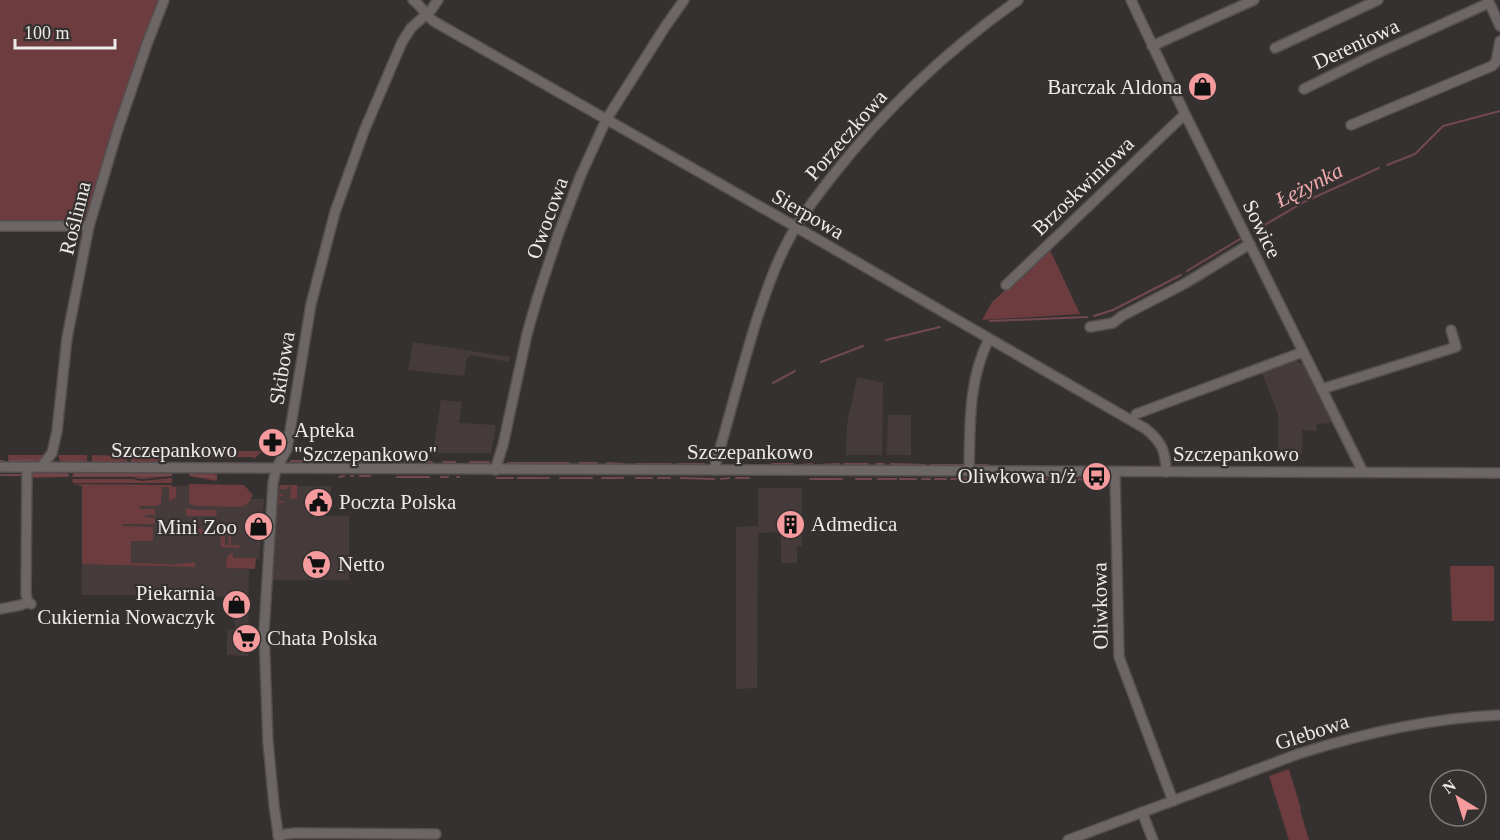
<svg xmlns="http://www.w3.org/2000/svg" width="1500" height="840" viewBox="0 0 1500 840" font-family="Georgia,serif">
	<rect width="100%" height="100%" fill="#363131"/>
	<!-- built -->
	<g fill="#463b3b">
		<path d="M413,342l97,15 -1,5 -38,-7 -4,3 -3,18 -56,-6z"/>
		<path d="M1295,361l8,3 29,59 -15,1 -1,7 -14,-1v24h-24v-40l-16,-41z"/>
		<path d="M857,377l26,6 -1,72h-36l1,-31z"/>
		<path d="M441,400l21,2 -3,21 37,2 -5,28h-58z"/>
		<path d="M888,415h23v40h-24z"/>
		<path d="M82,485l161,1 1,13h20l-5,60 -33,-1v4l1,6 22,1 -1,87 -21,-1v-25l8,-1v-32l-89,-2h-64z"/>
		<path d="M279,486h52v14l-8,1v15h26v64h-77z"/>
		<path d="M758,488h44v58h-5v17h-16v-31l-23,1 -1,155 -21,1v-162l22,-1z"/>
	</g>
	<!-- green -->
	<g fill="#6d3c3e">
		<path d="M0,0h161c-31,71 -53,145 -73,219l-7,4h-81z"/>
		<path d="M1050,250l30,64 -98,6 10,-18z"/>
		<path d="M267,450l11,2 -1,2 -17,-1 -6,6 -1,-2h-60l3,-6h63z"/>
		<path d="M8,455h40l-10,8 -29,1z"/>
		<path d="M58,455h29v8h-23l-4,-2z"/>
		<path d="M92,455l35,1v8l-35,-1z"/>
		<rect x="131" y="457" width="31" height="7"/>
		<path d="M33,470l35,3v4l-40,1 1,-4z"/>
		<path d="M74,471h96l2,3v2l-31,3 -8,-2h-61z"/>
		<path d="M193,471l24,3v7l-28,-5v-2z"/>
		<path d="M172,478v5h-99l-1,-4h61l8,2z"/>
		<path d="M73,484l99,1v2h4v11l-7,3v-14h-7l-1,17 -6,2h-16l1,3h15v6h-10v2l10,1v6h-33v2l31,1v14h-22v22l36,1v1h3l25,-3v5l-113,-3v-78z"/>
		<path d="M189,484l55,1 9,10 -4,7 -6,5 -48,-1 -6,-3z"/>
		<path d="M280,485h17v14l-7,-1 1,-11 -3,-1 -1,3h-7v5l5,2h-5l-1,4 5,1v2h-5l-3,32z"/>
		<path d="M186,508l10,2h20l1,6h-31z"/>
		<path d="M185,529h37v1h5v4l-2,1v10h4l-1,-16h3v16h9v1l-3,2 -16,-1 -1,-13h-3v-2l-16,1 -1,2h-15z"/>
		<path d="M233,552v6h23l-1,11 -28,-1c-2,-7 -1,-12 6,-16z"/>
		<path d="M1450,566h44v55h-42z"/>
		<path d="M1289,769l12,40 -1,1 9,30h-20l-20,-64z"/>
	</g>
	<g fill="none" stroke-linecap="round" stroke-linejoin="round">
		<!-- stream -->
		<g stroke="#71484e" stroke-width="2">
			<path d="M1387,165l28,-11 28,-28 57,-15"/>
			<path d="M1254,231l50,-29 75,-34"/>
			<path d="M1187,271l53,-32"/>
			<path d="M1094,316l19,-6 68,-35"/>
			<path d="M990,321l97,-4"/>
			<path d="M886,340l54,-13"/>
			<path d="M821,362l42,-16"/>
			<path d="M773,383l22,-12"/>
			<path d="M0,461h3"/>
			<path d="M9,461l24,-1"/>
			<path d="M291,461l109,1"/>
			<path d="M405,462h10"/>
			<path d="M424,462h8"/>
			<path d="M443,462h12"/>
			<path d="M470,462h19"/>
			<path d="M508,463h61"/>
			<path d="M579,463h18"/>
			<path d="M607,463l17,1"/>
			<path d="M636,464h35"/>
			<path d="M678,464h26"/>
			<path d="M772,464h21"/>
			<path d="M844,464h24"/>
			<path d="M876,464h8"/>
			<path d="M891,464l34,1"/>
			<path d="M724,465h42"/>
			<path d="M800,465l12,-1"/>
			<path d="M819,465l20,-1"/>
			<path d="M931,465h32"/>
			<path d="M974,465h14"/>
			<path d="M1,475h23"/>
			<path d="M32,475h36"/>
			<path d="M74,475h97"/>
			<path d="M191,475l23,2"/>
			<path d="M351,476h2"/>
			<path d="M360,476h10"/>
			<path d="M339,477l5,-1"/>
			<path d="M397,477h32"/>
			<path d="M441,477h7"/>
			<path d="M457,477h2"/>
			<path d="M497,478h16"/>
			<path d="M518,478h31"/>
			<path d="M560,478h32"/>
			<path d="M602,478h21"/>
			<path d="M636,478h16"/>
			<path d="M658,478h12"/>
			<path d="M681,478l33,1"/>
			<path d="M736,478h13"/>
			<path d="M721,479l8,-1"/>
			<path d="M810,479h32"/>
			<path d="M856,479h15"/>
			<path d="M878,479h18"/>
			<path d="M900,479h16"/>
			<path d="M922,479h8"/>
			<path d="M935,479h11"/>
			<path d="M951,479h22"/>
			<path d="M979,479h8"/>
			<path d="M992,479h7"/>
			<path d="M1004,479h18"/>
			<path d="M1028,479h19"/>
			<path d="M1052,479l13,1"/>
			<path d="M1072,479l16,1"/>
		</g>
		<defs>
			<g id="minor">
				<path d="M413,0c9,6 12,16 22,22l361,205 350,202c16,13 20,23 20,43"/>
				<path d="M1131,0l54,114 178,358"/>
				<path d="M1488,0l12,26"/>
				<path d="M1152,46l102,-46"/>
				<path d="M1275,48l103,-48"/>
				<path d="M1304,89l65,-32 120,-54"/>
				<path d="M1351,125l141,-59 4,-4 4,-21"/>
				<path d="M0,226h89"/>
				<path d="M1006,285l179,-171"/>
				<path d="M1090,327l23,-4 9,-7 62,-32 66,-40"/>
				<path d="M1322,389l134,-42 -5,-17"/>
				<path d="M1136,414l167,-62"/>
				<path d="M0,467l1500,6"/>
				<path d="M27,467l-1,127 2,8 3,2"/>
				<path d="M41,467l11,-14 5,-22 10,-93 22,-112 28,-94 30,-88 17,-44"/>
				<path d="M495,470l8,-25 24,-111 10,-35 21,-64 22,-58 26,-57 59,-93 19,-27"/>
				<path d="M714,470c14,-49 27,-99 42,-148 9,-27 18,-55 32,-81 12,-24 29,-45 46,-67 52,-66 115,-125 184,-174"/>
				<path d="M969,471c1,-44 -1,-91 20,-132"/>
				<path d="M1115,472l4,185 54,144"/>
				<path d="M0,609l21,-4 7,-3"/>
				<path d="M1142,812l11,28"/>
				<path d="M278,835l17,-2 141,1"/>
				<path d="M279,840l-5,-35 -6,-63 -4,-110 9,-149 3,-14 11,-20 24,-145 24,-92 29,-81 38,-89 9,-14 20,-18 7,-10"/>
				<path d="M1068,840l230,-86c66,-21 132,-36 202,-39"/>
			</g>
		</defs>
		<!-- minor casing -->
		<use href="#minor" stroke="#544f4e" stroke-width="12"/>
		<!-- minor -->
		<use href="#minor" stroke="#6c6666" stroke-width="9"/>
	</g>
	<!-- icons -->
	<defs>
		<symbol id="shop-disc" viewBox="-11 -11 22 22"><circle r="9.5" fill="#f59b9d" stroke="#363131"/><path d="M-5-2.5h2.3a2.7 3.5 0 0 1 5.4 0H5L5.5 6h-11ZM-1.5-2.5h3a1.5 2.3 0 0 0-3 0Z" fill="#111"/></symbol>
		<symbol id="pharmacy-disc" viewBox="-11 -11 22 22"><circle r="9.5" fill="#f59b9d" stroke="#363131"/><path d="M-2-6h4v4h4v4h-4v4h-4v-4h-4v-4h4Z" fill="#111"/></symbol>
		<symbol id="bus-disc" viewBox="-11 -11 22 22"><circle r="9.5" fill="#f59b9d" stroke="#363131"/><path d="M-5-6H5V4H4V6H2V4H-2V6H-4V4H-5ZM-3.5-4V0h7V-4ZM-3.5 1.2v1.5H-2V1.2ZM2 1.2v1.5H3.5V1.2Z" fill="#111"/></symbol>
		<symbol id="civic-disc" viewBox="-11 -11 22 22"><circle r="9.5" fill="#f59b9d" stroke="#363131"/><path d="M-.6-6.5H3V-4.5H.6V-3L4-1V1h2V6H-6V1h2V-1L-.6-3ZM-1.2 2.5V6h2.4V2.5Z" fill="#111"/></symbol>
		<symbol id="building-disc" viewBox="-11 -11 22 22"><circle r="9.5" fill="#f59b9d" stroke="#363131"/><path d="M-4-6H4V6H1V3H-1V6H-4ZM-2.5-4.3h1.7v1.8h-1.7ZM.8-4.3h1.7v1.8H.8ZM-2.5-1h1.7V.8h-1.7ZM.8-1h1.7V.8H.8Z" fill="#111"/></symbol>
		<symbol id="supermarket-disc" viewBox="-11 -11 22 22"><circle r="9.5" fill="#f59b9d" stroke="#363131"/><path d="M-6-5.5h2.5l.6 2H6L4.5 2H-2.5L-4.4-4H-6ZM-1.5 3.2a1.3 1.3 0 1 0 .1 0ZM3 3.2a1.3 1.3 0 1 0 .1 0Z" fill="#111"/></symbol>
	</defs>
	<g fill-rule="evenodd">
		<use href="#shop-disc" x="1186" y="70" width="33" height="33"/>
		<use href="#pharmacy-disc" x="256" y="426" width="33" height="33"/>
		<use href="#bus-disc" x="1080" y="460" width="33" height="33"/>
		<use href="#civic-disc" x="302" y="486" width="33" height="33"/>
		<use href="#building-disc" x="774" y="508" width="33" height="33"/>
		<use href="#shop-disc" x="242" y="510" width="33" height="33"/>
		<use href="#supermarket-disc" x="300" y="548" width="33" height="33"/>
		<use href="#shop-disc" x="220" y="588" width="33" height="33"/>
		<use href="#supermarket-disc" x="230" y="622" width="33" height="33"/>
	</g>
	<g text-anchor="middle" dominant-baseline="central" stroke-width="4.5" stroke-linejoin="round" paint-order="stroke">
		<!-- street labels -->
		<g font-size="21" fill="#edeae9" stroke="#363131">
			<text transform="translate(1356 44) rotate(-25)">Dereniowa</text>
			<text transform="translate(846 135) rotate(-49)">Porzeczkowa</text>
			<text transform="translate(1083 186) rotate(-44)">Brzoskwiniowa</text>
			<text transform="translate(808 214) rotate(30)">Sierpowa</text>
			<text transform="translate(75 218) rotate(-76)">Roślinna</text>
			<text transform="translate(547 218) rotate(-70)">Owocowa</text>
			<text transform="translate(1262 229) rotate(64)">Sowice</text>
			<text transform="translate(282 368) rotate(-81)">Skibowa</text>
			<text x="174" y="450">Szczepankowo</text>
			<text x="750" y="452">Szczepankowo</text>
			<text x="1236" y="454">Szczepankowo</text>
			<text transform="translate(1100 606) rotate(-91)">Oliwkowa</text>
			<text transform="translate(1312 732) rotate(-18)">Glebowa</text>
		</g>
		<!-- poi labels -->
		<g font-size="21" fill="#edeae9" stroke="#363131" text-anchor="start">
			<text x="1182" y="87" text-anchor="end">Barczak Aldona</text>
			<text x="294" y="430">Apteka<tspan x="294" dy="24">"Szczepankowo"</tspan></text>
			<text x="1076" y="476" text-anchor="end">Oliwkowa n/ż</text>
			<text x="339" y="502">Poczta Polska</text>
			<text x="811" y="524">Admedica</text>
			<text x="237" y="527" text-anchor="end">Mini Zoo</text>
			<text x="338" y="564">Netto</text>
			<text x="215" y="593" text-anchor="end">Piekarnia<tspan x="215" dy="24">Cukiernia Nowaczyk</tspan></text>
			<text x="267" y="638">Chata Polska</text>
		</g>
		<!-- water labels -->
		<g font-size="22" font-style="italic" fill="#f2abac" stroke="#363131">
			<text transform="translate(1309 185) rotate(-27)">Łężynka</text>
		</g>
	</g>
	<!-- north arrow -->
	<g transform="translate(1458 798) rotate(322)"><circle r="28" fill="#363131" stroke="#7f7b7b" stroke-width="1.5"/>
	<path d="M0-4.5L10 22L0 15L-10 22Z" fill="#f59b9d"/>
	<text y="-9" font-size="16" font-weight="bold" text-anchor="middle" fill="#edeae9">N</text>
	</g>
	<!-- scale -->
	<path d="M15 39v9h100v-9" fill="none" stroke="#edeae9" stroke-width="3"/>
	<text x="24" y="39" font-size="18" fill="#edeae9" stroke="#363131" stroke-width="4.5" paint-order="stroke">100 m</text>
</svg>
